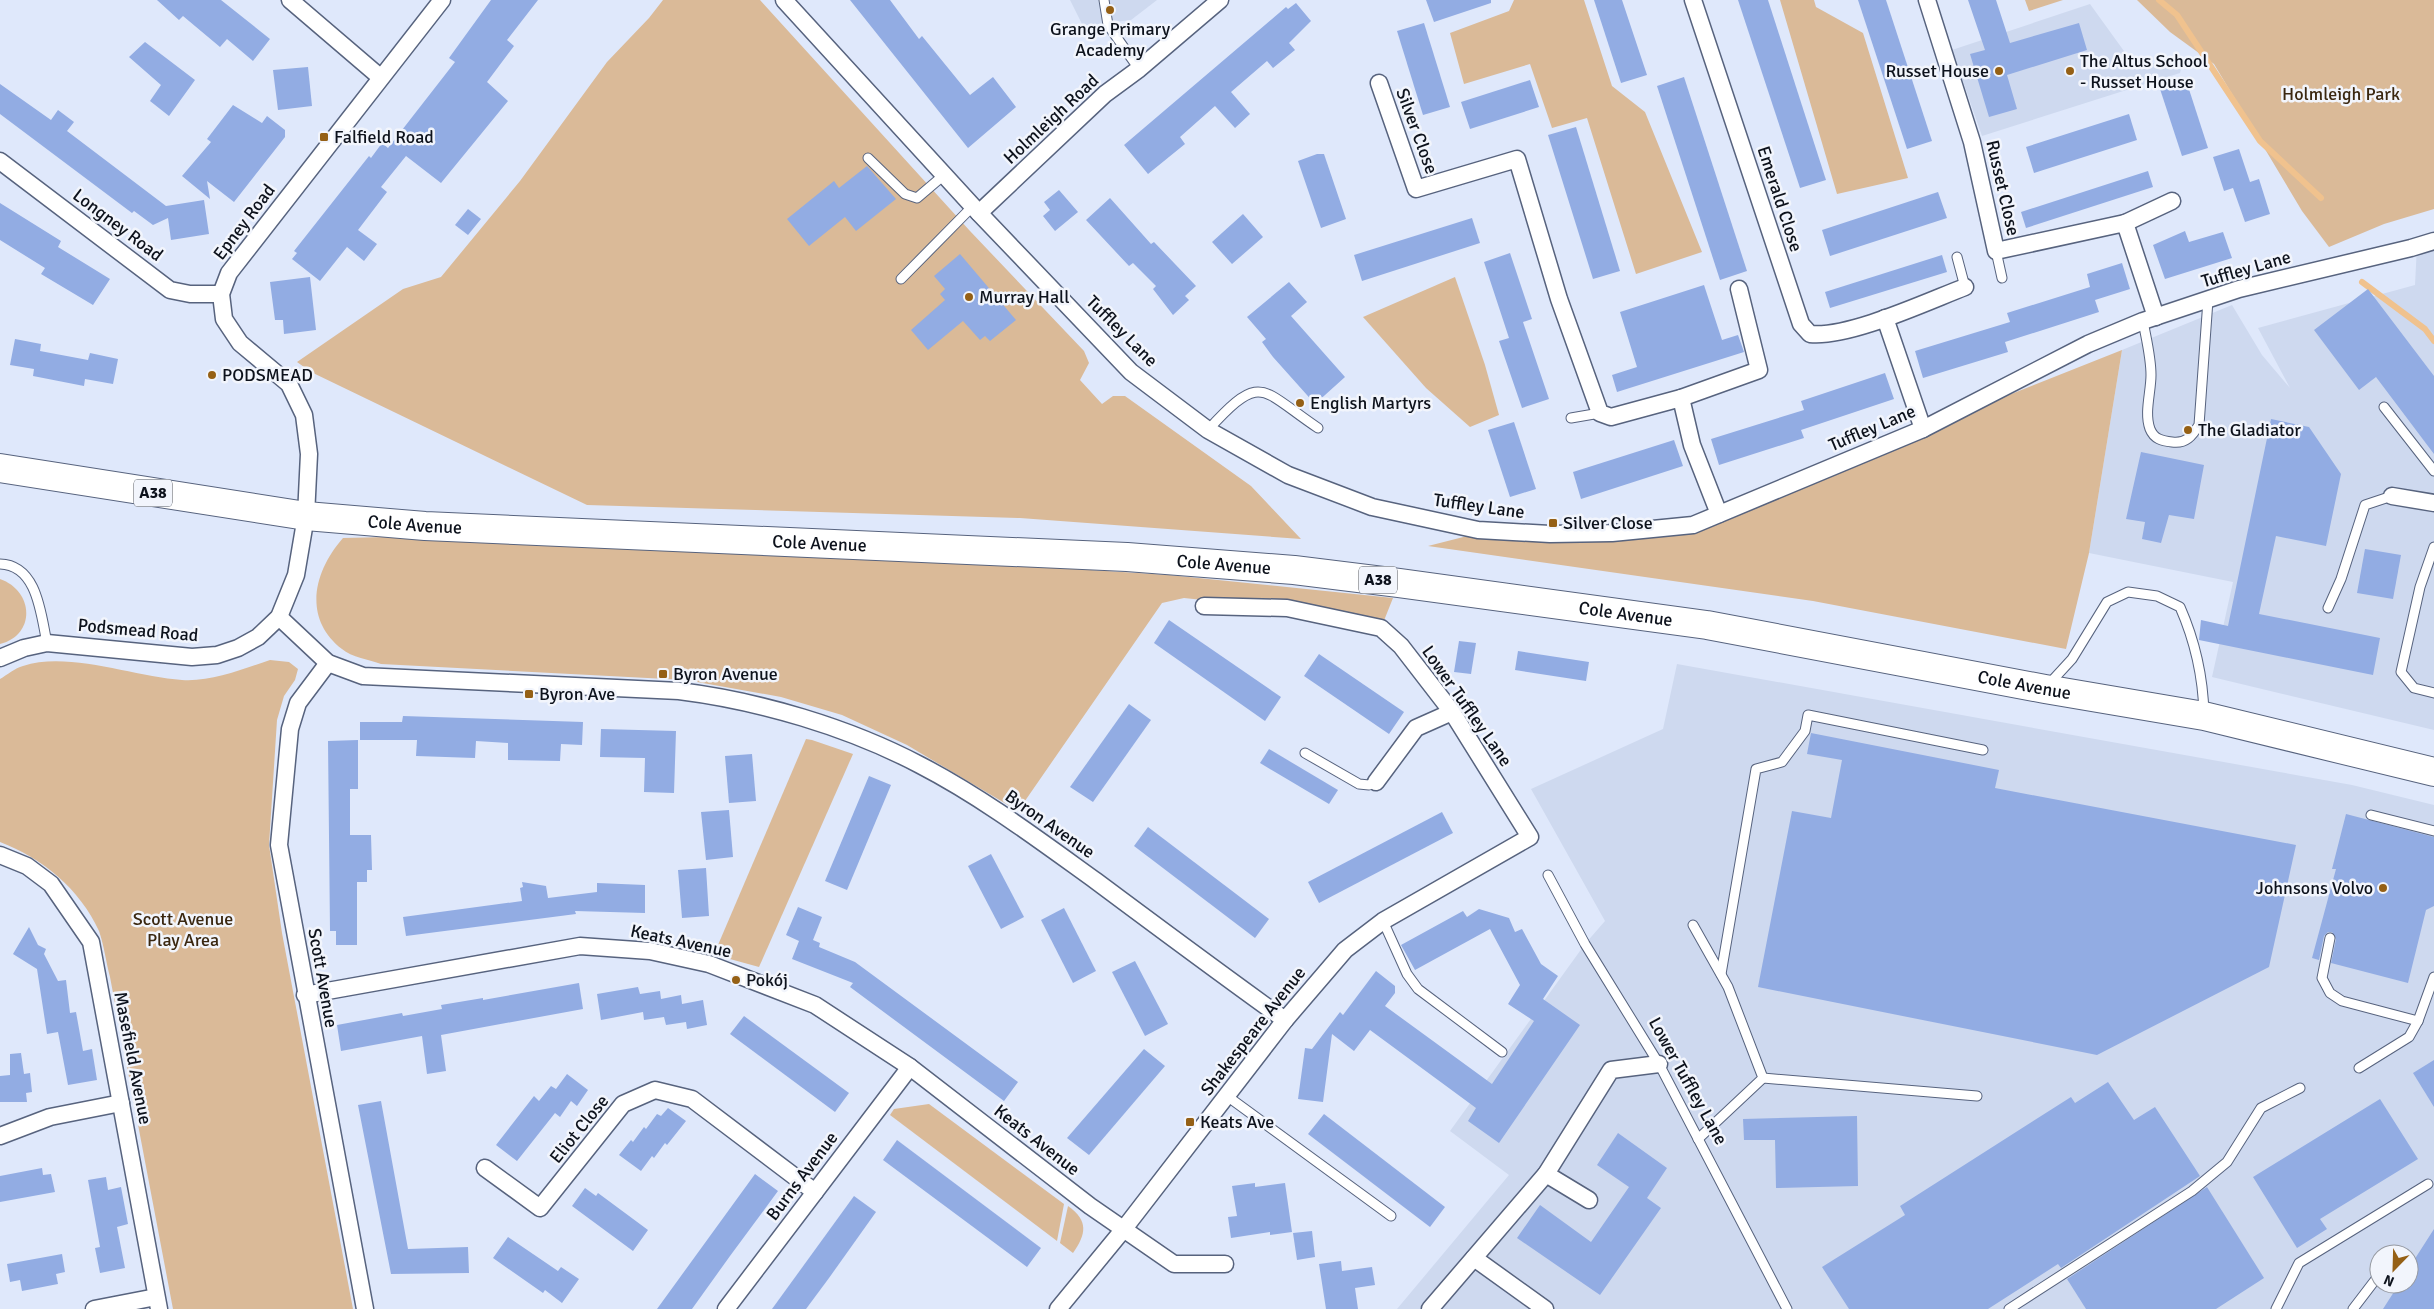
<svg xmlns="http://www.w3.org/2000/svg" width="2434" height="1309" viewBox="0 0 2434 1309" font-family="Signika,sans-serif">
	<rect width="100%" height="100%" fill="#dfe8fb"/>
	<!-- built -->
	<g fill="#ced9ef" fill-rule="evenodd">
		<path d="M1070,0h87l-26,20 -48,6z"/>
		<path d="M2090,4l39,54 52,11 -1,4 -198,63 -30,-86z"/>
		<path d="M2434,242v488l-222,-53 21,-95 -144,-29 33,-203 110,-45 30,50 28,33 -32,-60 157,-43 2,-39z"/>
		<path d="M1677,664l675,121 82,20v504h-1037l112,-134 -59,-44 135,-187 20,-23 -74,-132 132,-60zM2379,1254h30v30h-30z"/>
	</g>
	<!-- green -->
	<g fill="#daba98">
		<path d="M663,0h97l210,231 114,120 5,12 -9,17 22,24 11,-8h12l126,90 50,53 -281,-21 -433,-13 -276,-133 -14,-10 106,-73 38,-12 79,-96 87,-119 42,-44z"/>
		<path d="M1514,0h70l28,86 33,26 57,140 -66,22 -49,-156 -35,10 -22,-64 -66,20 -14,-51 59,-22z"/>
		<path d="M1780,0h34l2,7 47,26 45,145 -71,16z"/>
		<path d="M2025,0h38l-34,11z"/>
		<path d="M2137,0h297v209l-50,15 -55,23 -27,-36 -88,-147 -44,-32z"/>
		<path d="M1455,277l30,88 14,50 -29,12 -44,-39 -63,-71z"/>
		<path d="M2122,350l-33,203 -23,96 -253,-48 -385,-55 59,-15 207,-6 229,-96z"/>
		<path d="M387,537l657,30 125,8 224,23 -10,25 -16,-6 -183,-19 -22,5 -144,208 -111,-66 -65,-30 -61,-18 -95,-17 -305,-16c-11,-4 -30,-7 -39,-15 -40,-31 -28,-78 1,-111z"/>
		<path d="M0,579c34,12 36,56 0,65z"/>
		<path d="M270,660l19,2 9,7 -3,11 -11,16 -7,24 -8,125 13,88 71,376h-180l-63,-332c-4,-15 -6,-32 -11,-46 -19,-42 -57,-73 -99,-89v-163c7,-4 15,-11 23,-13 46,-15 111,11 159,14 29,2 61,-11 88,-20z"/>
		<path d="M806,739l6,1 41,14 -94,213 -40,-11 -4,-4z"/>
		<path d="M929,1104l135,100 -7,37 -167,-126 4,-6z"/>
		<path d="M1068,1206c21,15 18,28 5,47l-13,-10z"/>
	</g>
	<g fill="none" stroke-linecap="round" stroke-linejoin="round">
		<!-- stream -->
		<g stroke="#f0c28e" stroke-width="6">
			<path d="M2159,0l18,15 83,126 61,57"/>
			<path d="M2362,282l63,47 9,12"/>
		</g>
	</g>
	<!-- building -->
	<g fill="#92ace3">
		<path d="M157,0h64l49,39 -17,22 -26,-22 -7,8 -37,-31 -4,4z"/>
		<path d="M491,0h47l-31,40 7,6 -27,36 21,19 -67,82 -35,-27 -25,31 6,5 -29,38 19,14 -13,17 -17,-14 -27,34 -28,-22 5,-6 -3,-2 75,-95 2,2 11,-15 6,5 67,-86 -6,-4z"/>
		<path d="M850,0h40l29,39 3,-3 48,59 23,-18 23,30 -48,41z"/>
		<path d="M1426,0h65v3l-57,19z"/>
		<path d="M1594,0h28l25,75 -26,8z"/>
		<path d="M1738,0h30l58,180 -26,8z"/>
		<path d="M1858,0h28l46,141 -25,8z"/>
		<path d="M1968,0h28l14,43 69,-20 8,27 -80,25 10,34 -28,8 -19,-63 15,-4z"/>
		<path d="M1296,3l15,18 -22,22 6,7 -22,18 -6,-7 -36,31 19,22 -15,14 -20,-22 -35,31 5,7 -37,30 -24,-29 162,-138 2,2z"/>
		<path d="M1424,23l26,84 -27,8 -26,-84z"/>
		<path d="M145,42l50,38 -26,36 -19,-15 11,-16 -32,-28z"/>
		<path d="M308,67l4,39 -34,4 -5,-40z"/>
		<path d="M1684,77l63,194 -27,9 -63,-194z"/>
		<path d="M1530,80l9,27 -69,22 -9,-27z"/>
		<path d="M2186,80l22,68 -26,8 -22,-67z"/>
		<path d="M0,84l51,36 7,-10 16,12 -7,9 99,75 38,-6 5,34 -38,6 -3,-22 -15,7 -19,-14 -2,2 -132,-99z"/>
		<path d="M233,105l29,18 5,-7 18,14v7l-51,65 -27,-21 3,18 -28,-23 29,-34 -4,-3z"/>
		<path d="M2129,114l8,26 -103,33 -8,-26z"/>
		<path d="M1576,127l44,144 -27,8 -45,-144z"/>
		<path d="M2239,149l11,33 9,-3 11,35 -25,8 -12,-34 -9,3 -11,-34z"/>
		<path d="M1317,154h7l22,65 -25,9 -23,-67z"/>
		<path d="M867,166l29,33 -40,32 -11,-14 -36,29 -22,-27 47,-38 5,7z"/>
		<path d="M2148,171l5,16 -127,41 -5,-16z"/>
		<path d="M1059,190l19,22 -23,19 -12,-15 7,-6 -6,-8z"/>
		<path d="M1938,192l9,26 -117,38 -8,-26z"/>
		<path d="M1110,198l41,46 3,-2 42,44 -11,10 4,4 -16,15 -20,-26 3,-3 -23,-23 -4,3 -43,-46z"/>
		<path d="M0,203l61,38 -3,6 52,32 -17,26 -52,-31 4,-6 -45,-28z"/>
		<path d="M468,209l13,10 -13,16 -13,-10z"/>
		<path d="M1243,214l20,23 -31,27 -20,-22z"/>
		<path d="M1472,218l8,25 -118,38 -8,-26z"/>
		<path d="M2185,231l4,11 34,-10 9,26 -67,21 -12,-34z"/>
		<path d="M1510,253l22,66 -9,3 26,77 -27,9 -23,-67 10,-3 -25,-76z"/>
		<path d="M960,254l56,66 -26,21 -5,-5 -5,4 -17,-19 -35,29 -17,-20 34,-30 -5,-6 5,-5 -11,-13z"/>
		<path d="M1942,255l5,17 -117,36 -5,-16z"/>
		<path d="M2122,263l8,26 -35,11 4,12 -94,30 3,10 -85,26 -8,-27 95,-29 -3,-9 83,-26 -3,-13z"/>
		<path d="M310,277l6,53 -32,4 -1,-14h-8l-5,-38z"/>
		<path d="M1289,282l18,20 -16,14 54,61 -30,27 -42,-47 -11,-15 4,-3 -19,-22z"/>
		<path d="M1704,285l18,55 16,-5 6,17 -127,40 -5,-17 25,-8 -17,-55z"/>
		<path d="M2368,289l66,87v78l-58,-77 -17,13 -45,-60z"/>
		<path d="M15,339l26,5 -1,7 48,9 2,-7 28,6 -5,25 -28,-5 -1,7 -51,-10 1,-7 -24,-4z"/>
		<path d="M1885,373l9,26 -93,31 3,8 -85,27 -8,-26 93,-29 -3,-9z"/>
		<path d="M2271,419l38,8 32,47 -15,72 -50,-10 -17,78 121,24 -7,37 -174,-35 2,-20 27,6z"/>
		<path d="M1514,422l22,67 -26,8 -22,-67z"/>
		<path d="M1674,440l9,26 -102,33 -8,-27z"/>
		<path d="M2141,452l63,13 -10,54 -25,-4 -8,28 -19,-4 3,-17 -19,-3z"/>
		<path d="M2365,549l36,6 -8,44 -36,-6z"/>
		<path d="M1169,620l112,77 -16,24 -111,-78z"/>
		<path d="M1459,641l17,2 -5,31 -17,-2z"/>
		<path d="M1518,651l71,11 -3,19 -71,-11z"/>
		<path d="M1319,654l85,58 -15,22 -85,-58z"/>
		<path d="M1129,704l22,16 -58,82 -23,-15z"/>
		<path d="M403,716l180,6 -1,23 -21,-1 -1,17 -52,-1v-17l-32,-2 -1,17 -59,-2 1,-16h-57v-18h42z"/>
		<path d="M601,729l75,2 -2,62 -30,-1 1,-34 -45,-1z"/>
		<path d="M1811,733l188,37 -4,18 301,57 -27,122 -172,88 -339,-68 34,-176 39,7 11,-58 -35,-6z"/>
		<path d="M358,740v49h-8v46h21l1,35h-5v12h-10v63h-21v-14h-6l-2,-190z"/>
		<path d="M1269,749l69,41 -9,14 -69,-41z"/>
		<path d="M752,754l4,47 -27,2 -4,-47z"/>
		<path d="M869,776l22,9 -44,105 -22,-9z"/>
		<path d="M729,810l4,47 -27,3 -5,-48z"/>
		<path d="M1442,812l11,21 -134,70 -11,-21z"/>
		<path d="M2346,814l88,23v69l-8,4 -18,73 -77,-20 5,-24 -4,-7h-4l-4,4 -5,24 -7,-2 24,-89h-4z"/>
		<path d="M1148,827l121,92 -14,19 -121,-92z"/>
		<path d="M991,854l33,63 -23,12 -33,-63z"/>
		<path d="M706,868l3,48 -27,2 -4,-48z"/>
		<path d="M522,882l24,4 2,12 49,-6v-9l48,2v28l-70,-2 1,3 -170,22 -3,-19 119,-16 -2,-13 3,-1z"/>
		<path d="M798,907l24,10 -9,23 7,3 -1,4 36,15 163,120 -14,19 -154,-114 3,-4 -61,-24 7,-18 -13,-6z"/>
		<path d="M1064,908l32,63 -23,12 -32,-63z"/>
		<path d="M1479,909l30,9 6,14 7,-3 19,35 17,12 -15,23 37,26 -81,118 -31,-22 8,-13 -106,-78 -16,21 -22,-17 -9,68 -25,-3 7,-51 7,1 28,-37 3,3 33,-44 19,15v7l-10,13 107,78 42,-63 -26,-17 12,-19 -30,-56 -75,41 -14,-25 62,-34 4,6z"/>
		<path d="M29,927l9,18 8,4 -2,5 14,27 8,-1 4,33 6,-1 7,39 9,-2 5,31 -29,5 -10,-53 -11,2 -10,-65 -24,-15z"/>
		<path d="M1135,961l33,63 -23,12 -33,-64z"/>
		<path d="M579,983l4,26 -142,26 5,36 -19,3 -5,-38 -81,15 -4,-26 65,-12 1,3 39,-7 -1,-4 42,-7v2z"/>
		<path d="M638,987l2,7 20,-3 1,8 20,-4 1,9 21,-4 4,25 -20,4 -1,-7 -20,3 -2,-8 -20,3 -1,-8 -42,8 -4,-26z"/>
		<path d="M744,1016l105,77 -14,19 -105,-78z"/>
		<path d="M1144,1049l21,17 -76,89 -22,-17z"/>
		<path d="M21,1053l3,21 6,-1 2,19 -6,1 1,9h-27v-26l10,-1v-21z"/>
		<path d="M2434,1060v47l-21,-34z"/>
		<path d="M567,1074l21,16 -11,16 -6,-5 -11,16 -5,-4 -38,48 -21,-16 38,-49 5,5 12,-15 5,3z"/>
		<path d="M2108,1082l26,38 21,-13 45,69 -139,92 -3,-4 -70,45h-139l-27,-42 83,-52 -5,-9 171,-109 4,6z"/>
		<path d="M2380,1099l38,60 -98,60 7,10 -30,19 -44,-71z"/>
		<path d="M381,1101l27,148 60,-2 1,26 -78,1 -33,-169z"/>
		<path d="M668,1108l18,13 -19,24 -2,-2 -11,15 -2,-2 -11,15 -22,-16 12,-15 2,2 11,-15 2,2 11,-15 4,2z"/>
		<path d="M1324,1114l121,93 -15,20 -122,-93z"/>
		<path d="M1857,1116l1,70 -82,2 -1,-48h-31l-1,-21z"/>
		<path d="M1618,1133l49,35 -20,30 14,10 -61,87 -83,-57 23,-33 51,37 38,-55 -32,-22z"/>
		<path d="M897,1140l144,108 -14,19 -144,-107z"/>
		<path d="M42,1168l1,7 8,-1 4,18 -55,10v-26z"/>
		<path d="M755,1174l23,17 -48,65 -38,53h-35z"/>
		<path d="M106,1177l2,13 13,-3 7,37 -11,3 8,41 -25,5 -5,-25 5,-1 -12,-67z"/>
		<path d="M1255,1183v4l30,-4 7,49 -22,3v-3l-39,6 -3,-21 9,-1 -5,-30z"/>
		<path d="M2207,1187l57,91 -48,31h-130l-19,-30z"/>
		<path d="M585,1188l11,8 2,-3 50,37 -15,21 -61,-45z"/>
		<path d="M854,1196l22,16 -47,66 -23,31h-34z"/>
		<path d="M2434,1229v80h-51l16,-25h10v-16z"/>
		<path d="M1312,1231l3,26 -18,3 -4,-27z"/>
		<path d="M508,1237l50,34 3,-4 18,12 -17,24 -17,-13 -2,3 -50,-35z"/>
		<path d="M62,1254l3,18 -9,2 2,10 -36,7 -2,-11 -10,2 -3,-18z"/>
		<path d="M1341,1261l1,10 30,-4 3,18 -20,3 3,21h-32l-7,-45z"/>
	</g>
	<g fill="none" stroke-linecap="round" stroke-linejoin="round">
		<defs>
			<g id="lane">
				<path d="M1104,0l4,25 31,44"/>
				<path d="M868,158l37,36 12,4 27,-23"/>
				<path d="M1996,251l6,27"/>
				<path d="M1957,257l8,30"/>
				<path d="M901,279l72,-73"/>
				<path d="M2143,321c3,17 8,36 8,54 0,17 -7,38 -1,54 4,10 12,12 22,13 14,2 20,-6 27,-17l9,-125"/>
				<path d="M2384,407l50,64"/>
				<path d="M1571,418l29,-5"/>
				<path d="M1208,430c54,-59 52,-41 110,-2"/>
				<path d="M2434,547l-14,40 -19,85 13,16 20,5"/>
				<path d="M0,564c38,1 41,52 47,79"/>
				<path d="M2328,608l13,-29 24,-74 27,-9"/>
				<path d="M2049,684l23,-25 35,-57 21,-10 29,4 23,11c15,34 23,69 24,107"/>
				<path d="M1305,753l54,31 10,1 7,-3"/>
				<path d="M2371,815l63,16"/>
				<path d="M1548,875l37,69 74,120 128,245"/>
				<path d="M1383,921l24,53 11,15 84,63"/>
				<path d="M1693,925l35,62 35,91 -65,61"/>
				<path d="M2330,938l-8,40 8,15 12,8 76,20"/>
				<path d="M1721,974l35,-205 26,-7 23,-31 3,-16 175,35"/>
				<path d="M2359,1068l50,-31 9,-16 16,-44"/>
				<path d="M1763,1078l214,18"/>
				<path d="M1227,1096l164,120"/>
				<path d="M2009,1309l183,-118 35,-29 34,-54 39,-20"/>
				<path d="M2276,1309l23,-46 129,-79"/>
				<path d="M2353,1309l26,-34"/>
			</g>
			<g id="street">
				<path d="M290,0l90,77"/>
				<path d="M784,0l195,213 152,159 77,58 80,45 84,32 106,23 72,4 62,-1 81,-8 230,-96 165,-85 55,-23 96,-32 172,-41 23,-7"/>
				<path d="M1693,0l108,324 9,10c39,4 116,-32 155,-47"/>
				<path d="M1927,0l45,142 24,109 129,-28 31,94"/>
				<path d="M1379,83l37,106 101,-30 42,140 41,114 11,4 70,-19 78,-28 -20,-81"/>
				<path d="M0,161l170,129 20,4h31"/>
				<path d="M979,213l126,-119 34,-25 81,-69"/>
				<path d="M2125,223l47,-22"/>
				<path d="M1885,318l38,111"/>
				<path d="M1681,398l11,47 27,69"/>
				<path d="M2392,496l42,7"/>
				<path d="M279,617l49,46 35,13 316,15c80,10 169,36 241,74 62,32 119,75 176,116 63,47 125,93 189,139"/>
				<path d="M0,658l24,-10 23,-5 145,14 25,-2 21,-7 20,-11 21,-20 17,-42 10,-59 3,-62 -5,-39 -15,-31 -49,-41 -16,-24 -3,-25 8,-21 213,-273"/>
				<path d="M328,663l-30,40 -8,26 -11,116 86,464"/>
				<path d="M1376,782l40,-54 36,-16"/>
				<path d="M0,855l27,11 24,18 40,58 68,367"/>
				<path d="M305,995l275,-49 70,5 59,13 106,41 95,62 180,139 84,58h51"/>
				<path d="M0,1136l50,-19 71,-14"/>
				<path d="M485,1168l55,40 83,-104 32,-14 37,9 123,93"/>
				<path d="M1546,1174l43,26"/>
				<path d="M1474,1258l71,51"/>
				<path d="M94,1309l62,-12"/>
				<path d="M726,1309l184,-242"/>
				<path d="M1058,1309l65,-79 162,-210 60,-70 38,-29 147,-84 -78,-125 -51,-66 -20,-18 -94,-20 -83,-2"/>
				<path d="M1430,1309l116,-135 65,-104 48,-6"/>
			</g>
			<g id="highway">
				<path id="s1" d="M0,468l306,48 119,10 702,31 167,13 105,13 308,42 338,64 159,27 230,56"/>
			</g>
		</defs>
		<!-- lane casing -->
		<use href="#lane" stroke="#57637e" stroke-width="11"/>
		<!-- street casing -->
		<use href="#street" stroke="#57637e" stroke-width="19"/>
		<!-- highway casing -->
		<use href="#highway" stroke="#57637e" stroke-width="30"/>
		<!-- lane -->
		<use href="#lane" stroke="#fff" stroke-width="9"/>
		<!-- street -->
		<use href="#street" stroke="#fff" stroke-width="16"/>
		<!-- highway -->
		<use href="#highway" stroke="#fff" stroke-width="28"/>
	</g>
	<!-- markers -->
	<g fill="#956015" stroke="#f2f5fc" stroke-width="2">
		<circle cx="1110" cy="10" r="5"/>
		<circle cx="1999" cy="71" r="5"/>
		<circle cx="2070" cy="71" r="5"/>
		<rect x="319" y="132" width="10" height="10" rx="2.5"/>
		<circle cx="969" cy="297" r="5"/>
		<circle cx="212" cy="375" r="5"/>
		<circle cx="1300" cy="403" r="5"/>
		<circle cx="2188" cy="430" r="5"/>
		<rect x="1548" y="518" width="10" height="10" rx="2.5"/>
		<rect x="658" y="669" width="10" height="10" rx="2.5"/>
		<rect x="524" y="689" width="10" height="10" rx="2.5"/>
		<circle cx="2383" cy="888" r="5"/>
		<circle cx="736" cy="980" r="5"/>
		<rect x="1185" y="1117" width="10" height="10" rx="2.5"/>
	</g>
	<g text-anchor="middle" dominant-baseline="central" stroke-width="5" stroke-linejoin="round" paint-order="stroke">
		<!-- shield labels -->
		<g fill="#f2f5fc" stroke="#52565f" stroke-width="1">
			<rect x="134" y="479.5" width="38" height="27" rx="4"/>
			<rect x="1359" y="566.5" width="38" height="27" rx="4"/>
		</g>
		<g font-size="16" font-weight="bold" fill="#0d121c">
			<text x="153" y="493">A38</text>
			<text x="1378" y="580">A38</text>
		</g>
		<!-- poi labels -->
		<g font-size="18" fill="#0d121c" stroke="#f2f5fc" text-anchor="start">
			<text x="1110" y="29" text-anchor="middle">Grange Primary<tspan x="1110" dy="21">Academy</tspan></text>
			<text x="2080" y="61">The Altus School<tspan x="2080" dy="21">- Russet House</tspan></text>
			<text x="1989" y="71" text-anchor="end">Russet House</text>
			<text x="334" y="137">Falfield Road</text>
			<text x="979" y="297">Murray Hall</text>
			<text x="222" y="375">PODSMEAD</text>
			<text x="1310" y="403">English Martyrs</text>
			<text x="2198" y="430">The Gladiator</text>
			<text x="1563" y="523">Silver Close</text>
			<text x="673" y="674">Byron Avenue</text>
			<text x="539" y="694">Byron Ave</text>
			<text x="2373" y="888" text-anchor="end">Johnsons Volvo</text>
			<text x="746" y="980">Pokój</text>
			<text x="1200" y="1122">Keats Ave</text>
		</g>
		<!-- park labels -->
		<g font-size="18" fill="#3a2710" stroke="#f2f5fc">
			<text x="2341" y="94">Holmleigh Park</text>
			<text x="183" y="919">Scott Avenue<tspan x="183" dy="21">Play Area</tspan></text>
		</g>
		<!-- street labels -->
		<g font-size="18" fill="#0d121c" stroke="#f2f5fc">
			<text transform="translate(1051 119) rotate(-43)">Holmleigh Road</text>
			<text transform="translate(1417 131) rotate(70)">Silver Close</text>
			<text transform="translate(2003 188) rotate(77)">Russet Close</text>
			<text transform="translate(1780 199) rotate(72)">Emerald Close</text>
			<text transform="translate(244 222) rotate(-53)">Epney Road</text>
			<text transform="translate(118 225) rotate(37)">Longney Road</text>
			<text transform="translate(2246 269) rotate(-16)">Tuffley Lane</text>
			<text transform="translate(1122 331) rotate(45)">Tuffley Lane</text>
			<text transform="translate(1872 428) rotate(-23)">Tuffley Lane</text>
			<text transform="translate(1479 506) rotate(8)">Tuffley Lane</text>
			<text stroke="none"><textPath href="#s1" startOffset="419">Cole Avenue</textPath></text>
			<text stroke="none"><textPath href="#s1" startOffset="824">Cole Avenue</textPath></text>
			<text stroke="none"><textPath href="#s1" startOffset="1229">Cole Avenue</textPath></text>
			<text stroke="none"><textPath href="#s1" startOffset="1634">Cole Avenue</textPath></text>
			<text transform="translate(138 630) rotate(5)">Podsmead Road</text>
			<text stroke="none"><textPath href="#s1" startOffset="2039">Cole Avenue</textPath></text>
			<text transform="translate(1467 706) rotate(55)">Lower Tuffley Lane</text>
			<text transform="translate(1050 824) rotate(35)">Byron Avenue</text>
			<text transform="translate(681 941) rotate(12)">Keats Avenue</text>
			<text transform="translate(323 978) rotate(80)">Scott Avenue</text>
			<text transform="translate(1253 1031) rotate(-52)">Shakespeare Avenue</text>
			<text transform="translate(133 1058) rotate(79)">Masefield Avenue</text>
			<text transform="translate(1688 1081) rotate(61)">Lower Tuffley Lane</text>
			<text transform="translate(579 1129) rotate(-51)">Eliot Close</text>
			<text transform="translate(1037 1140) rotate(38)">Keats Avenue</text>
			<text transform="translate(802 1176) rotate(-53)">Burns Avenue</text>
		</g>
	</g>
	<!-- north arrow -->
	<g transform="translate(2394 1269) rotate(203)"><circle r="24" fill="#f2f5fc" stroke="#969aa2"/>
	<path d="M0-4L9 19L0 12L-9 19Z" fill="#956015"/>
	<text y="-8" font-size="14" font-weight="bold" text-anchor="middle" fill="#0d121c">N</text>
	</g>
</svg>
